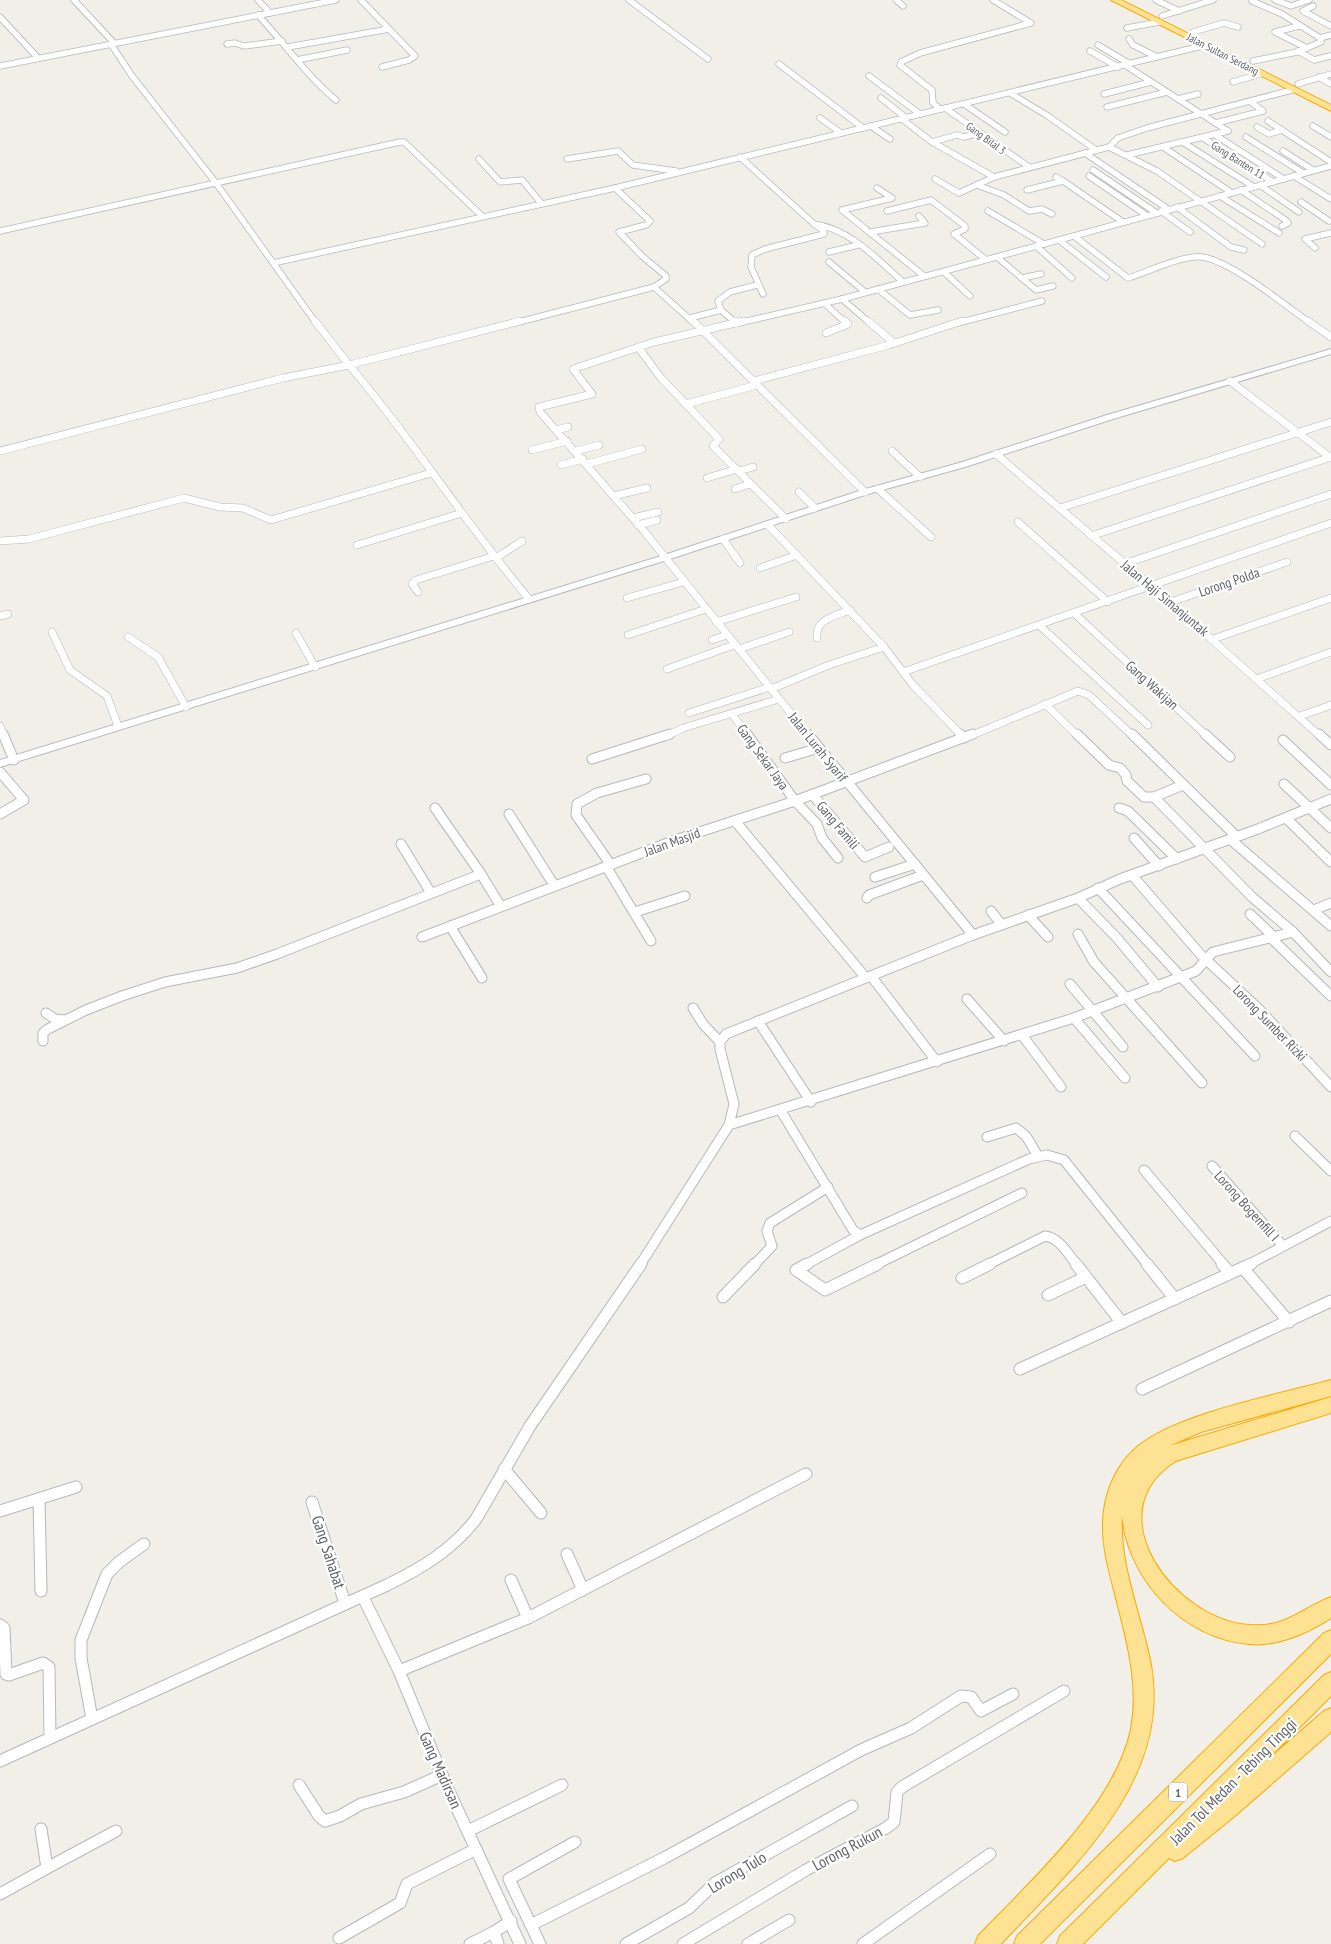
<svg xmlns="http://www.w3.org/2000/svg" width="1331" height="1944" viewBox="0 0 1331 1944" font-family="'PT Sans Narrow',sans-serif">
	<rect width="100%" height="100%" fill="#f1efe8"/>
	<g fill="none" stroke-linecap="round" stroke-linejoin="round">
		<defs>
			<g id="street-far3">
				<path d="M74,0l40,43"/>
				<path d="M258,0l12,13"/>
				<path d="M361,0l54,56 -6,4 -27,7"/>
				<path d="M629,0l79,59"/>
				<path d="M896,0l7,6"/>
				<path d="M1156,0l23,11"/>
				<path d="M1275,0l16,6 18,-6"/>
				<path d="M1252,1l30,13 38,24 11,-3"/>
				<path d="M1313,6l-10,5 28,15"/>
				<path d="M258,15c26,28 49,61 78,85"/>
				<path d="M1162,16l51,-16"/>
				<path d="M0,17l38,41"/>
				<path d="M1299,26l-24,6 32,16"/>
				<path d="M1127,28l32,-6"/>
				<path d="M1193,32l31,-9 14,4"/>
				<path d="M1129,39l4,6 24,12"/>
				<path d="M111,44l21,32 84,107 100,140"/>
				<path d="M227,44l8,-1 9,3 38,-5"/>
				<path d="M1098,45l32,19"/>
				<path d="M288,47l101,-18"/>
				<path d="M1090,51l28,16"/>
				<path d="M1298,51l16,9 16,-4"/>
				<path d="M297,60l50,-10"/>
				<path d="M1253,61l44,-9 24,-10 -1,-4"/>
				<path d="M779,64l84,64"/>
				<path d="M1125,65l103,66"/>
				<path d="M0,66l336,-66"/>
				<path d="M869,76l51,38"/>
				<path d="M1319,77l12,7"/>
				<path d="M1233,82l27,-8"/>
				<path d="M1298,84l33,-10"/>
				<path d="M1010,93l38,23 48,34"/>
				<path d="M1104,94l47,-12"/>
				<path d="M881,98l25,20"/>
				<path d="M1178,99l20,-5"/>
				<path d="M964,104l41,28"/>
				<path d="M1107,107l60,-15"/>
				<path d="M945,108l84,59"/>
				<path d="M940,109l-7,-6 -1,-13 -32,-25 1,-3 19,-9 111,-30 -38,-23"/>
				<path d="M820,118l21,15"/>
				<path d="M902,119l30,23 62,35"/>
				<path d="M1268,121l63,41"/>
				<path d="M1216,123l47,-12 -12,-9"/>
				<path d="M871,126l19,13"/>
				<path d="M1313,126l18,11"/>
				<path d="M1257,127l12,7 13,-4"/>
				<path d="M1215,135l69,44"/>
				<path d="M1246,137l57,36"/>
				<path d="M1203,138l70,44"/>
				<path d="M932,142l25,-7 7,2 15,-4"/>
				<path d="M1184,143l70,44"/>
				<path d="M1109,147l48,24 105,73"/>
				<path d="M1163,147l69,46"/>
				<path d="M1283,151l30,19"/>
				<path d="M1085,153l83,56"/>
				<path d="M1127,155l101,-24"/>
				<path d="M740,157l74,67c36,5 63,35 89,58"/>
				<path d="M479,159l21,23 22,-2 19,23"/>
				<path d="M567,159l51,-8 15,14 43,6"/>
				<path d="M1093,170l62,42"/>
				<path d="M1089,176l57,39"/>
				<path d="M1294,176l37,23"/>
				<path d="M935,179l24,14 35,-16 115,-30 9,-9 29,-10 145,-38"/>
				<path d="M1063,181l60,41"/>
				<path d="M977,185l27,10 25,16 13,-2 10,5"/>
				<path d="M1260,185l39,27"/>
				<path d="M615,188l35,33 -4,4 -27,7 23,24 24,20v3l-12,8 40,36"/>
				<path d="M877,188l15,10 -50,12 82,66"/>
				<path d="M1027,190l36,-9 -7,-4"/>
				<path d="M1241,190l46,31 1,2 -6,3"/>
				<path d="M1220,196l59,37"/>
				<path d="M1301,202l28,19"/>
				<path d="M1177,207l54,40 13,3"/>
				<path d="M887,211l44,-11 34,26v3l-11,5 31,25"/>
				<path d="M988,211l56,33"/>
				<path d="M1161,211l29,21"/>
				<path d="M0,231l400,-89h4l78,74"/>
				<path d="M870,232l55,-9 -6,-7"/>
				<path d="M1074,236l54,42c20,-6 54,-23 74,-21 29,4 83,48 108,66"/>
				<path d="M1059,240l47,37"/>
				<path d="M1036,246l36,32"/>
				<path d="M1315,248l-10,-9 26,-6"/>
				<path d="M829,252l29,-7"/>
				<path d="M997,257l39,33 17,-4"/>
				<path d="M829,262l36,30"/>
				<path d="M273,263l342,-75 591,-143"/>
				<path d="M944,272l26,24"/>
				<path d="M1022,278l19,-4"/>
				<path d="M878,289l32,26 28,-5"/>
				<path d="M763,294l-12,-27 1,-12 13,-6 59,-15v-3l-10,-7"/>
				<path d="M842,299l28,24"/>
				<path d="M824,303l22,20"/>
				<path d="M690,318l31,-8"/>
				<path d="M515,323l139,-36"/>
				<path d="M736,323l-15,-13 -3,-9 12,-9 27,-7"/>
				<path d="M739,323l103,-24 489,-133"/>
				<path d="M958,323l84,-22"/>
			</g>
			<g id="street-far2">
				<path d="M520,321l-171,44c64,75 117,159 180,234"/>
				<path d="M693,321l172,171"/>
				<path d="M735,321l2,2"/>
				<path d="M744,321l-90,21 -81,27 19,25 -53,13 1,5 104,119 165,205"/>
				<path d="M868,321l26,22"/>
				<path d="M1308,321l23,16"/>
				<path d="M826,333l22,-9 -3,-3"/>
				<path d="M638,347l23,31 58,61 -6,7 73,73"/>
				<path d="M754,381l135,-36 73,-24"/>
				<path d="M1230,381l101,77"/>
				<path d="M686,404l71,-19"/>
				<path d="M557,430l11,-3"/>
				<path d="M532,450l35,-9"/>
				<path d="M0,451l283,-73 66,-13 -34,-44"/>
				<path d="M576,451l23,-6"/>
				<path d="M892,451l28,26"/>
				<path d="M996,454l169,144 155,138"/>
				<path d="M587,464l55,-15"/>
				<path d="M561,465l22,-6"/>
				<path d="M739,471l14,-4"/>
				<path d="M707,478l30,-9"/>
				<path d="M735,489l15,-5"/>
				<path d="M878,489l53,48"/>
				<path d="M799,492l16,16"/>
				<path d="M613,496l34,-8"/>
				<path d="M1060,508l271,-86"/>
				<path d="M633,518l25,-6"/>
				<path d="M1018,522l90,80"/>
				<path d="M638,525l19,-5"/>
				<path d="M768,525l116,122 -55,18 -58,24"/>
				<path d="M1091,536l240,-79"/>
				<path d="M723,539l17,24"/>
				<path d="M0,541l29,-2 155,-41 36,9 23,1 28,12 160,-47"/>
				<path d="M357,545l105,-32"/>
				<path d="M496,558l26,-17"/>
				<path d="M1124,564l207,-70"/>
				<path d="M760,568l37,-13"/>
				<path d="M418,592l-6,-8 4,-4 78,-24"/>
				<path d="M627,598l56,-16"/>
				<path d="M1171,602l116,-40"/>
				<path d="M1075,614l132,122"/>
				<path d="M0,616l8,-2"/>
				<path d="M716,622l80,-25"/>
				<path d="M1040,626l108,99"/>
				<path d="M52,632l18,38 37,26 11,30"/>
				<path d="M296,633l19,34"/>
				<path d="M628,635l78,-26"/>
				<path d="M128,637l30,20 28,50"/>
				<path d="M817,638c-2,-19 18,-22 33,-28"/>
				<path d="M1213,639l118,-41"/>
				<path d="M712,640l15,-5"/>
				<path d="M884,647l29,38 49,51"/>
				<path d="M739,649l50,-17"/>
				<path d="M667,669l67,-24"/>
				<path d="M903,672l428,-149"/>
				<path d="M1257,679l74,-27"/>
				<path d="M1045,704l33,32"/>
				<path d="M689,713l81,-26"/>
				<path d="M732,714l16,22"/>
				<path d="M1300,716l31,-11"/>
				<path d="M0,726l4,10"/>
				<path d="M667,736l16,-8 96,-29"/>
				<path d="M970,736l108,-45 11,4 44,41"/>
			</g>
			<g id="street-far1">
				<path d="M3,734l11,26"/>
				<path d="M747,734l48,67 22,23 5,14 16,20"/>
				<path d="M808,734l165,201"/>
				<path d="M960,734l4,4"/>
				<path d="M1077,734l32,31 11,3 6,7 1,6 17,16h10l98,100 41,35 38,40"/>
				<path d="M1132,734l104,102"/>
				<path d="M1205,734l25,23"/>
				<path d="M1319,734l12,11"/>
				<path d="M1283,740l48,45"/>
				<path d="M785,758l34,-10"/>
				<path d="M592,759l78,-25"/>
				<path d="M0,772l24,28 -24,14"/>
				<path d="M1284,784l47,44"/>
				<path d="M812,794l53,63 24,-10"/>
				<path d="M1154,797l29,-12"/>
				<path d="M1119,808l9,3 49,48"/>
				<path d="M509,814l45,71"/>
				<path d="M1286,818l45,44"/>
				<path d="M735,821l131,157"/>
				<path d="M1134,838l25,28"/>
				<path d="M1230,839l101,87"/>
				<path d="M401,844l30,49"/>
				<path d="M611,865l-35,-50 1,-11 20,-11 49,-14"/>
				<path d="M606,866l45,75"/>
				<path d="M481,874l19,31"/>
				<path d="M1132,875l69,80 58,54 72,78"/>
				<path d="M875,877l40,-13"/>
				<path d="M1098,888l157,168"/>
				<path d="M867,898l2,-3 54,-20"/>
				<path d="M1078,898l39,40 41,49"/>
				<path d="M1314,910l17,-7"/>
				<path d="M991,911l10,13"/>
				<path d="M635,912l50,-16"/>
				<path d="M1250,914l24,23"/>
				<path d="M1028,915l20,22"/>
				<path d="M450,926l32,52"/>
				<path d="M1078,934l16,28 108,121"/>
				<path d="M422,937l256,-98 117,-38 178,-67"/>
				<path d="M1271,938l60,58"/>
				<path d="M871,976l66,86"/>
				<path d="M1070,984l53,63"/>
				<path d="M967,999l37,42"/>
				<path d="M693,1008l10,16 17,18"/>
				<path d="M46,1013l9,6 10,1"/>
				<path d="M1074,1018l51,60"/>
				<path d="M758,1021l53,81"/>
				<path d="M1022,1035l39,52"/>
				<path d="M43,1041v-8l5,-4 38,-19 36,-14 43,-14 72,-14 40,-14 204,-80 -46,-66"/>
				<path d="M781,1111l72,119 7,5 169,-76 18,-4 17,5 84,105"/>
				<path d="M729,1125l345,-107 122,-47 17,-19 80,-20"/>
				<path d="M1295,1136l36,35"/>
				<path d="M987,1137l29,-9 10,8 12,20"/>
				<path d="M1212,1166l71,80"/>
				<path d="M1144,1170l80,95"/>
				<path d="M640,1265l89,-140 5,-21 -14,-55v-7l6,-8 247,-99 105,-37 42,-19 138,-50 73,-30"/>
				<path d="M754,1265l18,-19 -5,-15 3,-8 58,-36"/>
				<path d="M805,1265l55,-30"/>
				<path d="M875,1265l147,-72"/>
				<path d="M987,1265l58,-29c15,2 23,18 32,29"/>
				<path d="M1248,1265l83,-44"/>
			</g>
			<g id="street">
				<path d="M807,1264l-11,6 29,20 53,-26"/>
				<path d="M1076,1264l46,59"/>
				<path d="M1147,1264l28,35"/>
				<path d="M1222,1264l8,9"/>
				<path d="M1243,1268l46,54"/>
				<path d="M962,1278l28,-14"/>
				<path d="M1048,1295l38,-18"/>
				<path d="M723,1297l32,-33"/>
				<path d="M1020,1369l231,-105"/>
				<path d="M1142,1389l189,-88"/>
				<path d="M504,1469l37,44"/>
				<path d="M39,1499l2,92"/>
				<path d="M312,1502l33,101"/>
				<path d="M0,1511l76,-24"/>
				<path d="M567,1554l16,36"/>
				<path d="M511,1580l17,38"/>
				<path d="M363,1597l36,74 48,116 73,157"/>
				<path d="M0,1625l4,3 2,46 3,1 34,-12 6,4 1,71"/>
				<path d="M399,1671l129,-53 278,-144"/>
				<path d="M92,1719l-11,-61v-18l26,-66 12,-12 25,-18"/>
				<path d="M0,1761l387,-176c35,-17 65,-35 89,-66l54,-93 111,-162"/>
				<path d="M299,1785l20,31 6,5 15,-5 21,-12 43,-12 38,-17"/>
				<path d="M468,1831l94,-46"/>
				<path d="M47,1868l69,-37"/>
				<path d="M0,1894l47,-26 -6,-39"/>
				<path d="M531,1925l135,-68 195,-107 50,-22 50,-32 10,1 10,14 32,-17"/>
				<path d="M339,1938l61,-35 7,-19 69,-35"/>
				<path d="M470,1944l24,-12"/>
				<path d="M498,1944l-4,-12 17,-11"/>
				<path d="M540,1944l-31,-65 66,-37"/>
				<path d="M626,1944l63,-36 26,-25 137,-77"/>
				<path d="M683,1944l123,-74 80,-42 8,-6 3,-30 5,-5 162,-96"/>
				<path d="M748,1944l41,-24"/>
				<path d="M863,1944l127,-90"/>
			</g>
			<path id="secondary" d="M1331,349v5l-218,65 -148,48 -97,27 -201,66 -667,207v-7l661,-204 201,-66 97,-27 148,-48z"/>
			<g id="highway">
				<path d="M1111,0h10l210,105v6z"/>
				<path d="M1331,1380v16l-130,36 -32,14 162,-49v16l-155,48c-83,52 0,160 74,164 36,3 52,-17 81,-28v21c-23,15 -54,29 -82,26 -66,-6 -120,-63 -127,-128 -3,50 20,101 29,149 21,115 -79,203 -150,279h-26l3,-8c52,-54 138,-132 153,-207 9,-47 -6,-94 -17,-139 -7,-26 -14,-53 -10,-80 3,-23 14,-47 33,-63 41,-34 140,-52 194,-67z"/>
				<path d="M1331,1630v24l-291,290h-26l3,-8 307,-303z"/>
				<path d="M1331,1672v24l-68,68 61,-53 7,-3v24l-95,83 -53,43 -8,3 -6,-3 -86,86h-26l3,-8 264,-261z"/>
			</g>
		</defs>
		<!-- street-far3 casing -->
		<use href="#street-far3" stroke="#b5b8bc" stroke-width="7"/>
		<!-- street-far2 casing -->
		<use href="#street-far2" stroke="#b5b8bc" stroke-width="8"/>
		<!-- street-far1 casing -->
		<use href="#street-far1" stroke="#b5b8bc" stroke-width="11"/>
		<!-- street casing -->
		<use href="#street" stroke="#b5b8bc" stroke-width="13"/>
		<!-- secondary casing -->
		<use href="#secondary" stroke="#b6babf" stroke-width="2"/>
		<!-- highway casing -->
		<use href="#highway" stroke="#f9ab00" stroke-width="2"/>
		<!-- street-far3 -->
		<use href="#street-far3" stroke="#fff" stroke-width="5.5"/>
		<!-- street-far2 -->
		<use href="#street-far2" stroke="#fff" stroke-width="7"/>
		<!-- street-far1 -->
		<use href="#street-far1" stroke="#fff" stroke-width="9"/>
		<!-- street -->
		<use href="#street" stroke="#fff" stroke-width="11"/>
		<!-- secondary -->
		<use href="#secondary" fill="#fff" fill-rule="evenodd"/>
		<!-- highway -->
		<use href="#highway" fill="#fde293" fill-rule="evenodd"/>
	</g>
	<g text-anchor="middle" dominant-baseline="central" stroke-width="4.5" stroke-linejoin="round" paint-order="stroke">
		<!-- far-street labels -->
		<g font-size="11" fill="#5f6368" stroke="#fff">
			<text transform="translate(1223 54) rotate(27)">Jalan Sultan Serdang</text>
			<text transform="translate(986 138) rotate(36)">Gang Bilal 3</text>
			<text transform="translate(1238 160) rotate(32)">Gang Banten 11</text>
		</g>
		<!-- shield labels -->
		<rect fill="#fff" stroke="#8f9295" stroke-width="1" x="1169" y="1782.5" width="18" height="19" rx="4"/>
		<g font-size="12" font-weight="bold" fill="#5f6368">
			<text x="1178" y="1792">1</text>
		</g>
		<!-- street labels -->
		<g font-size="14" fill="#5f6368" stroke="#fff">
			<text transform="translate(1229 582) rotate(-19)">Lorong Polda</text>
			<text transform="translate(1165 598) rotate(40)">Jalan Haji Simanjuntak</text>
			<text transform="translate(1152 685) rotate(42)">Gang Wakijan</text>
			<text transform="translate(818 747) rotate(51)">Jalan Lurah Syarif</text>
			<text transform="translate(763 757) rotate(54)">Gang Sekar Jaya</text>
			<text transform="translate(838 825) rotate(50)">Gang Famili</text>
			<text transform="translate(672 842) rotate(-20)">Jalan Masjid</text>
			<text transform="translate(1270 1023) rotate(46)">Lorong Sumber Rizki</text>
			<text transform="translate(1247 1206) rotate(48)">Lorong Bogemfill I</text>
		</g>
		<!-- near-street labels -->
		<g font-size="16" fill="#5f6368" stroke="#fff">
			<text transform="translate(329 1552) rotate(72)">Gang Sahabat</text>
			<text transform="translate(441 1770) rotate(66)">Gang Madirsan</text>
			<text transform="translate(1233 1781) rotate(-45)">Jalan Tol Medan - Tebing Tinggi</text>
			<text transform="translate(847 1848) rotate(-28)">Lorong Rukun</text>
			<text transform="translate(737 1872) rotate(-31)">Lorong Tulo</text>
		</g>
	</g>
</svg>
